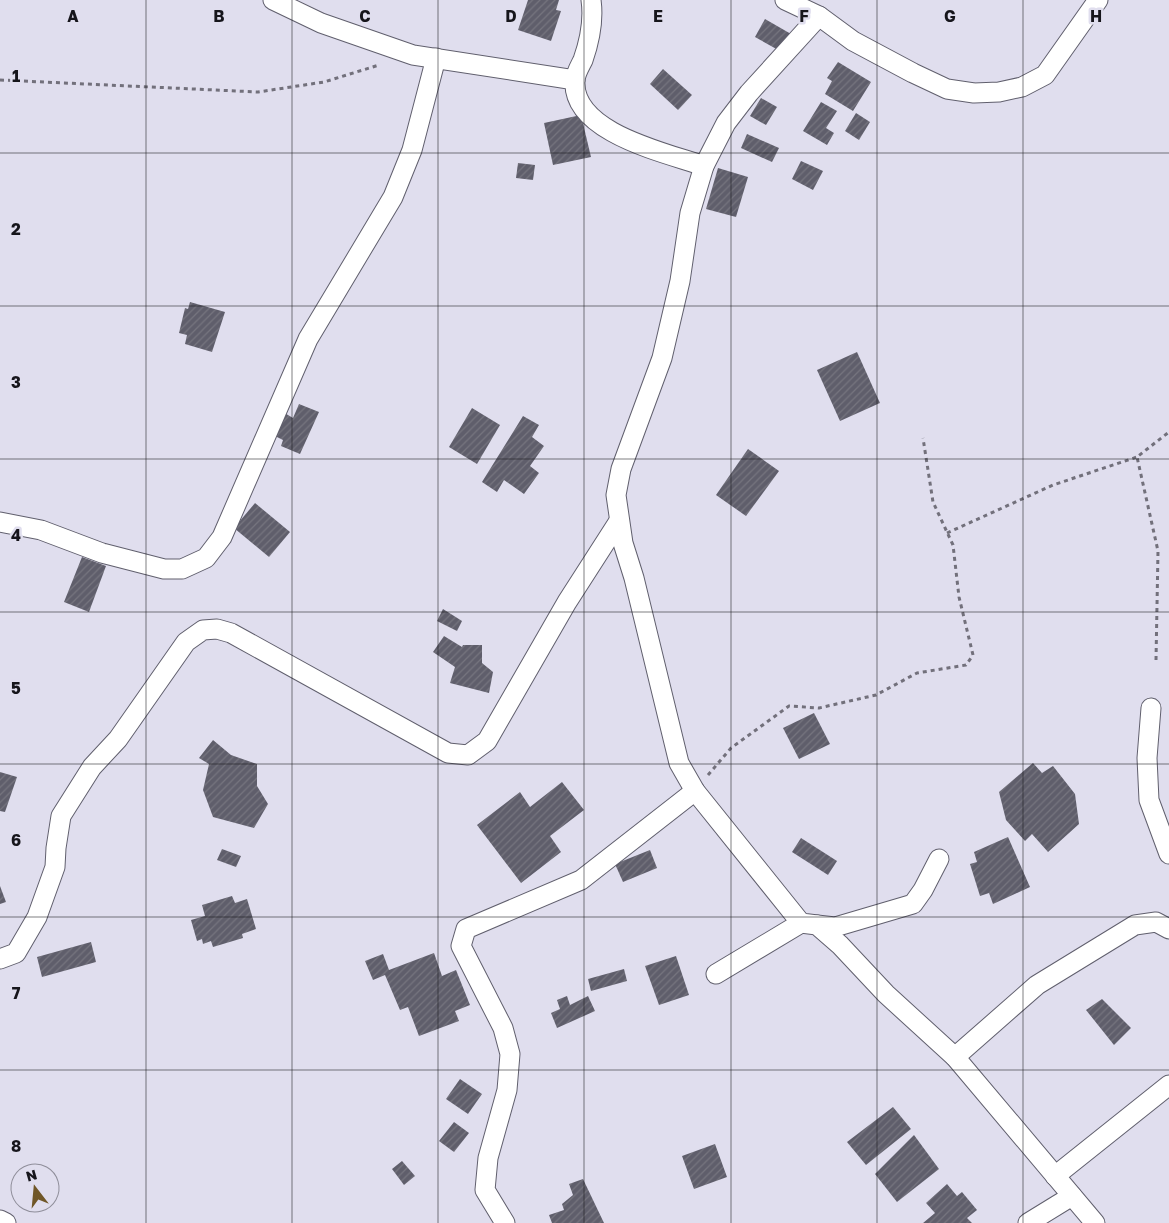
<svg xmlns="http://www.w3.org/2000/svg" width="1169" height="1223" viewBox="0 0 1169 1223" font-family="'Golos Text',sans-serif">
	<defs>
		<pattern id="building-hatch" width="6" height="6" patternUnits="userSpaceOnUse" patternTransform="scale(1.25)"><rect width="6" height="6" fill="#5f5e6b"/><path d="M-1 1l2-2M0 6l6-6M5 7l2-2" fill="none" stroke="#76757f"/></pattern>
	</defs>
	<rect width="100%" height="100%" fill="#e0deee"/>
	<!-- building -->
	<g fill="url(#building-hatch)">
		<path d="M528,0h31l-3,10 5,1 -10,30 -33,-11z"/>
		<path d="M765,19l26,15 -11,17 -25,-14z"/>
		<path d="M838,62l33,20 -18,29 -28,-17 7,-13 -5,-3z"/>
		<path d="M663,69l29,26 -14,15 -28,-26z"/>
		<path d="M761,98l16,9 -11,18 -16,-9z"/>
		<path d="M821,102l16,9 -11,17 8,5 -7,12 -24,-14z"/>
		<path d="M856,113l14,9 -11,18 -14,-9z"/>
		<path d="M581,115l10,42 -38,8 -9,-42z"/>
		<path d="M747,134l32,14 -7,14 -31,-14z"/>
		<path d="M801,161l22,10 -10,19 -21,-11z"/>
		<path d="M518,163l17,2 -2,15 -17,-2z"/>
		<path d="M718,168l30,9 -12,40 -30,-8z"/>
		<path d="M190,302l35,10 -13,40 -27,-8 2,-9 -8,-2 6,-25 3,1z"/>
		<path d="M857,352l23,51 -40,18 -23,-51z"/>
		<path d="M299,404l20,8 -19,42 -19,-8 2,-6 -12,-6 12,-22 10,6z"/>
		<path d="M472,408l28,17 -23,39 -28,-17z"/>
		<path d="M523,416l16,9 -7,12 12,9 -14,20 9,7 -15,21 -20,-14 -7,12 -15,-10z"/>
		<path d="M748,449l31,22 -33,45 -30,-21z"/>
		<path d="M255,503l35,29 -21,25 -35,-29z"/>
		<path d="M82,557l24,9 -17,46 -25,-10z"/>
		<path d="M443,609l19,12 -5,10 -20,-10z"/>
		<path d="M444,636l18,11 1,-2h19v18l11,9 -4,21 -39,-10 5,-16 -22,-15z"/>
		<path d="M814,713l16,31 -31,15 -16,-31z"/>
		<path d="M213,740l18,15 26,9v22l11,18 -14,24 -41,-11 -10,-27 6,-26 -10,-6z"/>
		<path d="M1033,763l9,10 11,-7 22,28 4,30 -31,28 -16,-18 -7,7 -19,-21 -7,-28z"/>
		<path d="M0,772l17,5 -12,35 -5,-1z"/>
		<path d="M562,782l22,28 -34,26 11,16 -40,31 -44,-58 43,-33 10,15z"/>
		<path d="M1008,837l22,50 -37,17 -4,-11 -9,3 -10,-32 7,-2 -3,-10z"/>
		<path d="M801,838l36,23 -9,14 -36,-23z"/>
		<path d="M222,849l19,7 -5,11 -19,-7z"/>
		<path d="M650,850l7,18 -34,14 -8,-18z"/>
		<path d="M0,886l6,16 -6,2z"/>
		<path d="M232,896l3,7 12,-4 9,30 -14,5 1,4 -30,9 -2,-6 -8,3 -1,-5 -5,2 -6,-21 14,-4 -3,-11z"/>
		<path d="M91,942l5,20 -54,15 -5,-20z"/>
		<path d="M434,953l8,23 14,-6 14,35 -15,6 4,10 -40,15 -11,-29 -8,3 -15,-35 -12,5 -8,-19 18,-7 6,16z"/>
		<path d="M676,956l13,39 -30,10 -14,-39z"/>
		<path d="M624,969l3,12 -36,10 -3,-12z"/>
		<path d="M567,996l3,9 18,-9 7,15 -38,17 -6,-15 9,-4 -3,-9z"/>
		<path d="M1102,999l29,29 -17,17 -28,-35z"/>
		<path d="M460,1079l22,15 -14,20 -22,-15z"/>
		<path d="M893,1107l18,22 -45,36 -19,-23z"/>
		<path d="M454,1122l15,11 -15,19 -15,-11z"/>
		<path d="M914,1135l25,34 -42,33 -22,-28z"/>
		<path d="M715,1144l12,33 -33,12 -12,-33z"/>
		<path d="M402,1161l13,15 -11,9 -12,-16z"/>
		<path d="M583,1179l21,44h-52l-3,-8 15,-5 -2,-6 11,-9 -4,-11z"/>
		<path d="M947,1184l10,12 5,-4 15,18 -10,8 5,5h-49l12,-10 -9,-10z"/>
	</g>
	<g fill="none" stroke-linecap="round" stroke-linejoin="round">
		<defs>
			<g id="street">
				<path d="M273,0l48,23 92,32 162,25"/>
				<path d="M591,0c3,21 -1,40 -8,60 -3,6 -8,14 -8,21 -3,52 92,72 129,85"/>
				<path d="M785,0l34,16 34,25 60,32 34,16 27,4 25,-1 23,-5 23,-12 53,-75"/>
				<path d="M819,16l-70,77 -23,30 -22,43 -14,47 -10,68 -18,77 -41,111 -5,26 7,48 11,35 45,185 16,28 106,132 16,2 23,20 46,49 69,63 140,166"/>
				<path d="M0,522l41,8 61,23 62,16h18l24,-11 16,-21 86,-198 85,-142 19,-47 24,-92"/>
				<path d="M1151,708l-4,50 2,42 20,54"/>
				<path d="M817,925l18,2 78,-23 10,-14 16,-31"/>
				<path d="M0,959l16,-6 21,-36 18,-50 1,-19 5,-32 31,-49 26,-28 68,-97 17,-12 14,-1 14,4 217,120 20,2 19,-14 80,-139 52,-81"/>
				<path d="M716,974l85,-51"/>
				<path d="M955,1057l82,-72 98,-60 21,-3 13,7"/>
				<path d="M1055,1176l114,-91"/>
				<path d="M0,1220l6,3"/>
				<path d="M505,1223l-20,-33 3,-32 19,-68 3,-36 -7,-26 -42,-82 5,-17 115,-49 114,-89"/>
				<path d="M1028,1223l44,-27"/>
			</g>
		</defs>
		<!-- street casing -->
		<use href="#street" stroke="#605f6d" stroke-width="21"/>
		<!-- path -->
		<g stroke="#72707b" stroke-width="3" stroke-dasharray="4 4" stroke-linecap="butt">
			<path d="M0,80l258,12 66,-10 55,-17"/>
			<path d="M947,533l106,-48 84,-28"/>
			<path d="M1156,660l2,-109 -21,-94 32,-25"/>
			<path d="M708,775l23,-27 58,-42 30,2 57,-13 41,-22 49,-8 7,-10 -14,-58 -6,-52 -20,-43 -10,-64"/>
		</g>
		<!-- street -->
		<use href="#street" stroke="#fff" stroke-width="19"/>
	</g>
	<!-- grid -->
	<path fill="none" stroke="#16151b" stroke-width="1" stroke-opacity="0.55" d="M146,0v1223M292,0v1223M438,0v1223M584,0v1223M731,0v1223M877,0v1223M1023,0v1223M0,153h1169M0,306h1169M0,459h1169M0,612h1169M0,764h1169M0,917h1169M0,1070h1169"/>
	<g font-size="16" text-anchor="middle" font-weight="bold" fill="#16151b" stroke="#e0deee" stroke-width="5" stroke-linejoin="round" paint-order="stroke">
		<text x="73" y="22">A</text>
		<text x="219" y="22">B</text>
		<text x="365" y="22">C</text>
		<text x="511" y="22">D</text>
		<text x="658" y="22">E</text>
		<text x="804" y="22">F</text>
		<text x="950" y="22">G</text>
		<text x="1096" y="22">H</text>
		<text x="16" y="82">1</text>
		<text x="16" y="235">2</text>
		<text x="16" y="388">3</text>
		<text x="16" y="541">4</text>
		<text x="16" y="694">5</text>
		<text x="16" y="846">6</text>
		<text x="16" y="999">7</text>
		<text x="16" y="1152">8</text>
	</g>
	<!-- north arrow -->
	<g transform="translate(35 1188) rotate(344)"><circle r="24" fill="#e0deee" stroke="#8f8e9a"/>
	<path d="M0-4L9 19L0 12L-9 19Z" fill="#705728"/>
	<text y="-8" font-size="14" font-weight="bold" text-anchor="middle" fill="#16151b">N</text>
	</g>
</svg>
